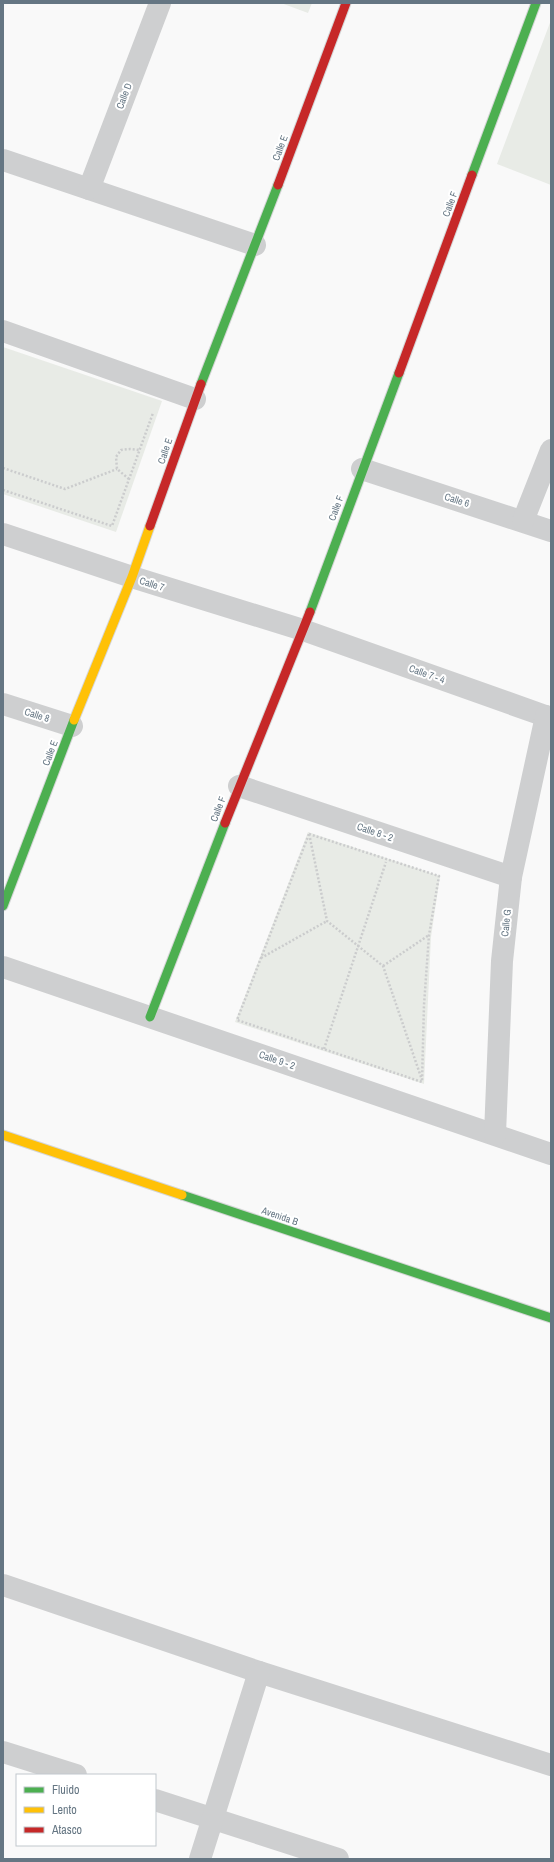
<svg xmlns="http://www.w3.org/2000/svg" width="554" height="1862" viewBox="0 0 554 1862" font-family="'Archivo Narrow',sans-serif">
	<rect width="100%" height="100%" fill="#f9f9f9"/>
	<!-- green -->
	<g fill="#e8ebe6">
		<path d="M281,3h31l-4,10z"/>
		<path d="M551,20v165l-54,-21z"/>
		<path d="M3,347l159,54 -46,131 -113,-38z"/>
		<path d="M308,832l132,44 -9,61 -7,147 -189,-62z"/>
	</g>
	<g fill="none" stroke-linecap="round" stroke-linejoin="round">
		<defs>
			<g id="fast">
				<path d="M472,175l64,-172"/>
				<path d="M201,384l77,-199"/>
				<path d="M310,612l89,-239"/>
				<path d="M3,906l71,-186"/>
				<path d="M150,1017l75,-194"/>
				<path d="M182,1195l369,123"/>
			</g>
			<g id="slow">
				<path d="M74,720l58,-143 18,-51"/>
				<path d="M3,1135l179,60"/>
			</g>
			<g id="jam">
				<path d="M278,185l68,-182"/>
				<path d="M399,373l73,-198"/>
				<path d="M150,526l51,-142"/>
				<path d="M225,823l85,-211"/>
			</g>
		</defs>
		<!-- fast casing -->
		<use href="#fast" stroke="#d5d6d7" stroke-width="11"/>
		<!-- slow casing -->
		<use href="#slow" stroke="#d5d6d7" stroke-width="11"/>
		<!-- jam casing -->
		<use href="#jam" stroke="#d5d6d7" stroke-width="11"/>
		<!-- path -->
		<g stroke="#cbcccd" stroke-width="2.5" stroke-dasharray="2 2" stroke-linecap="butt">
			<path d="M3,468l62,21 52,-20"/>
			<path d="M129,479l-12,-10 -1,-12 5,-7 9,-1 10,1"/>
			<path d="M3,490l109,36 41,-113"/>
			<path d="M309,834l130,42 -10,59 -5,70 -2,77 -185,-62z"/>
			<path d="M310,838l17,83 56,45 39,114"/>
			<path d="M261,958l66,-37"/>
			<path d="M383,966l46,-31"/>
			<path d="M324,1049l62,-187"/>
		</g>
		<!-- street -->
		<g stroke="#cecfd0" stroke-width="22">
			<path d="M3,160l252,85"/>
			<path d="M89,189l71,-186"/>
			<path d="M3,331l192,68"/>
			<path d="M362,469l189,62"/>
			<path d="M523,521l28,-71"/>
			<path d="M3,534l129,43 171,53 248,88"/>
			<path d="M3,704l69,22"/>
			<path d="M239,786l272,91"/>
			<path d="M3,967l548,187"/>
			<path d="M495,1134l7,-173 9,-84 35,-161"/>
			<path d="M3,1585l256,87 292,93"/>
			<path d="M3,1752l73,23"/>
			<path d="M155,1800l183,59"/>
			<path d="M200,1859l59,-187"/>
		</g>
		<!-- fast -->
		<use href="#fast" stroke="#4caf50" stroke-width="9"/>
		<!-- slow -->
		<use href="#slow" stroke="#ffc107" stroke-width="9"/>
		<!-- jam -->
		<use href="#jam" stroke="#c62828" stroke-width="9"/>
	</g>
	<g text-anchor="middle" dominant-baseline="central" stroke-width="4" stroke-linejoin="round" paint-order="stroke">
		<!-- street labels -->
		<g font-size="10" fill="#657683" stroke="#fff">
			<text transform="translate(124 96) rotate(-69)">Calle D</text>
			<text transform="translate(280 148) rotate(-69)">Calle E</text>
			<text transform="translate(450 204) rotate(-70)">Calle F</text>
			<text transform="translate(165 451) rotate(-71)">Calle E</text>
			<text transform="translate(457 500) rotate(18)">Calle 6</text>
			<text transform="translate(336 508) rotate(-70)">Calle F</text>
			<text transform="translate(152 584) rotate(17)">Calle 7</text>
			<text transform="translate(427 674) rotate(20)">Calle 7 - 4</text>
			<text transform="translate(37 715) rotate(18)">Calle 8</text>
			<text transform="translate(50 753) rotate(-69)">Calle E</text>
			<text transform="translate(218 809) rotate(-69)">Calle F</text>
			<text transform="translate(375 832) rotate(19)">Calle 8 - 2</text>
			<text transform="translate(506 923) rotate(-84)">Calle G</text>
			<text transform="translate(277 1060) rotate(19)">Calle 9 - 2</text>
			<text transform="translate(280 1216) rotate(19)">Avenida B</text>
		</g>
	</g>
	<!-- border -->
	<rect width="554" height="1862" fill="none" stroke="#657683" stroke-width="8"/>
	<!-- legend -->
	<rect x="16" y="1774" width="140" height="72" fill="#ffffff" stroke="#c1c8cd"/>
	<rect x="24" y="1787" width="20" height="6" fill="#4caf50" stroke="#c1c8cd"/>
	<text x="52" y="1794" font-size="12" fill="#657683">Fluido</text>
	<rect x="24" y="1807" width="20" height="6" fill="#ffc107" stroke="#c1c8cd"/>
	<text x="52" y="1814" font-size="12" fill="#657683">Lento</text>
	<rect x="24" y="1827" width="20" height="6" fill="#c62828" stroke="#c1c8cd"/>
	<text x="52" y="1834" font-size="12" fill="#657683">Atasco</text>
</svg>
